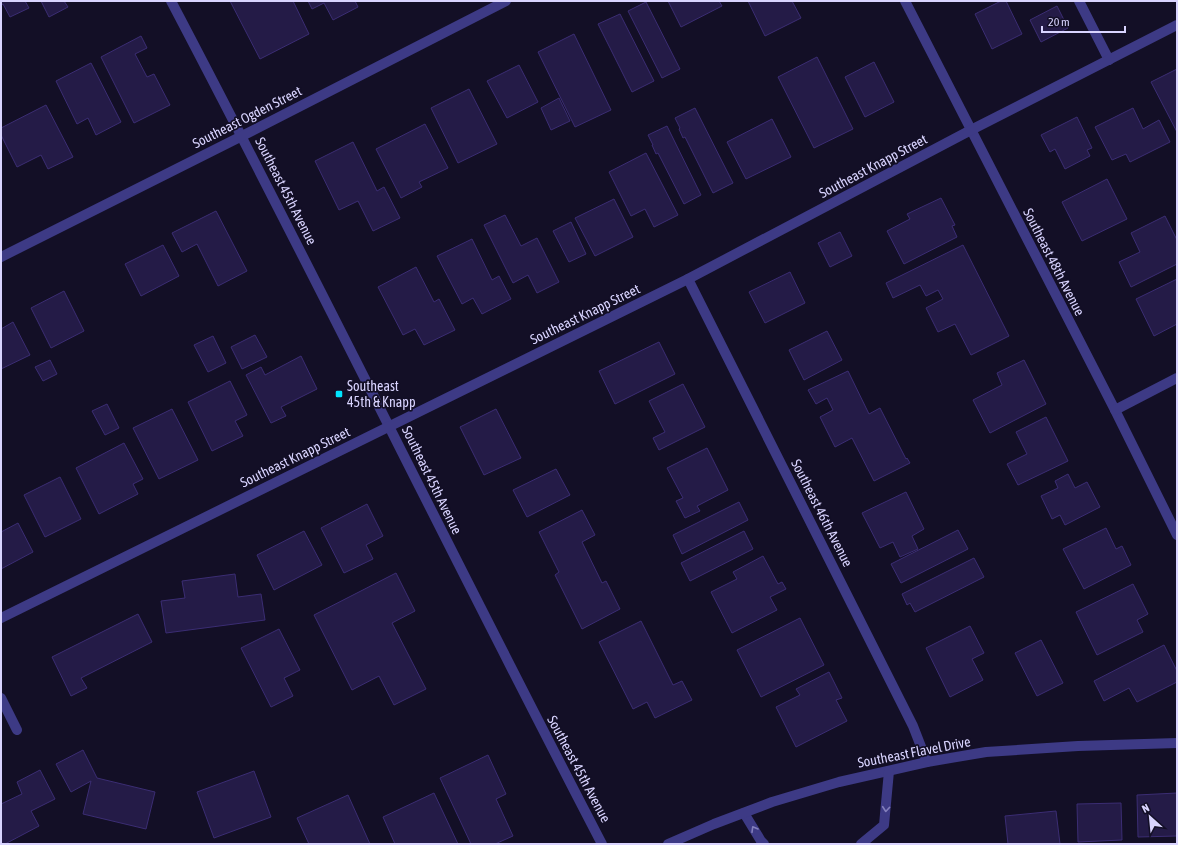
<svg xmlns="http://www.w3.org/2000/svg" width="1178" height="845" viewBox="0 0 1178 845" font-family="'Asap Condensed',sans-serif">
	<rect width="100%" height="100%" fill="#130f26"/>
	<!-- building -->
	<g fill="#241b47" stroke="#3b2d73">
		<path d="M1,1h24l4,7 -19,9 -7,-13 -2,1z"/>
		<path d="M41,1h23l4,6 -19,10z"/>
		<path d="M230,1h63l16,33 -49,25z"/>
		<path d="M308,1h47l3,6 -25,13 -9,-17 -12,6z"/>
		<path d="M668,1h51l3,5 -41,21z"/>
		<path d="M748,1h44l9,17 -36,18z"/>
		<path d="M1001,1h5l16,33 -30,15 -17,-35z"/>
		<path d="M646,2l34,67 -18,9 -34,-67z"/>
		<path d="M1057,6l11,22 -27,14 -11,-22z"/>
		<path d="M620,14l34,67 -22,11 -34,-68z"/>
		<path d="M574,34l37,76 -36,17 -37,-75z"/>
		<path d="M141,36l6,12 -12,6 12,23 7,-3 16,31 -36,18 -33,-66z"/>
		<path d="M817,57l36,72 -39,19 -36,-71z"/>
		<path d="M874,62l20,40 -29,15 -20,-40z"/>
		<path d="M91,63l30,59 -25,13 -8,-17 -11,6 -21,-43z"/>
		<path d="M519,65l19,37 -31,16 -20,-37z"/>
		<path d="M1177,69v63l-26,-50z"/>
		<path d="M469,89l28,55 -39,19 -27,-55z"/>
		<path d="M559,98l11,23 -19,9 -10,-22z"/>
		<path d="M46,105l27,52 -25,12 -7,-14 -24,12 -16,-32v-7z"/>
		<path d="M695,108l38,75 -20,10 -28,-56 -2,1 -4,-9 1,-1 -5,-10z"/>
		<path d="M1133,108l10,21 16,-9 11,22 -40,20 -4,-8 -14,6 -17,-33z"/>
		<path d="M1077,117l15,31 -5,2 3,6 -25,13 -10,-20 -5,3 -9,-17z"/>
		<path d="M772,119l19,38 -45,22 -19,-37z"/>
		<path d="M425,124l23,44 -29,14 3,5 -21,11 -25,-49z"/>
		<path d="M667,126l34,69 -17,9 -26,-51 -2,1 -4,-9h1l-5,-10z"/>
		<path d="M353,142l24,49 7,-4 16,31 -27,13 -15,-30 -19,9 -24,-49z"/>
		<path d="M646,153l32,62 -24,12 -9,-18 -14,7 -22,-44z"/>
		<path d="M1107,179l20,40 -45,22 -20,-39z"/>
		<path d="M941,198l14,27 -3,1 5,11 -53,27 -17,-33 23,-12 -3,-5z"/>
		<path d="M614,199l19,38 -38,19 -20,-38z"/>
		<path d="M216,211l31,60 -29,15 -21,-42 -15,8 -10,-19z"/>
		<path d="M505,215l16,31 16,-8 22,44 -22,11 -9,-18 -15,8 -29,-58z"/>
		<path d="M1165,216l12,24v24l-46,23 -12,-25 21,-10 -9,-19z"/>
		<path d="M571,222l15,32 -17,8 -16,-31z"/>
		<path d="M840,232l12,24 -22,11 -12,-24z"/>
		<path d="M472,239l20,41 7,-4 12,23 -29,15 -9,-16 -11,6 -25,-48z"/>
		<path d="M163,245l16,31 -38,20 -16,-32z"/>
		<path d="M963,245l46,91 -38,19 -16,-31 -17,8 -12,-24 17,-9 -5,-9 -12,6 -6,-11 -27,13 -7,-15z"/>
		<path d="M416,267l18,35 5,-3 16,31 -31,15 -9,-16 -12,6 -25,-48z"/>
		<path d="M790,272l15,31 -40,20 -16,-31z"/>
		<path d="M1177,279v45l-23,12 -18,-37z"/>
		<path d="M64,291l20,40 -33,17 -20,-40z"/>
		<path d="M13,322l17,33 -29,14v-40z"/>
		<path d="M827,331l15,29 -38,20 -15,-30z"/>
		<path d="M255,335l12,22 -25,12 -11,-22z"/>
		<path d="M213,336l13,27 -18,9 -14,-27z"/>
		<path d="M659,342l16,32 -60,30 -16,-33z"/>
		<path d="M301,356l16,33 -36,18 5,9 -15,7 -25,-48 15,-8 4,8z"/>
		<path d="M50,360l7,14 -14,7 -8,-14z"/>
		<path d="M1024,360l22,44 -56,29 -17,-33 29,-15 -5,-12z"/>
		<path d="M848,371l21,43 11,-6 26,51 1,-1 3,5 -36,18 -22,-43 -17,9 -15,-30 13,-7 -6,-12 -11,6 -8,-14z"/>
		<path d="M230,381l17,34 -12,6 8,15 -31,15 -24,-49z"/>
		<path d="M683,384l22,43 -46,23 -6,-12 12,-6 -16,-31z"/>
		<path d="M107,404l12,24 -14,7 -13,-24z"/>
		<path d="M172,409l26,51 -39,19 -26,-51z"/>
		<path d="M496,409l25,49 -37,17 -24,-48z"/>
		<path d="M1046,417l22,44 -50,24 -11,-21 20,-10 -11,-22z"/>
		<path d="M124,443l19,36 -10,5 5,10 -39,20 -23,-46z"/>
		<path d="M707,448l21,42 -31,16 3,5 -15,7 -9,-17 7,-3 -16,-30z"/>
		<path d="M556,469l14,26 -43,22 -14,-27z"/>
		<path d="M1068,474l7,14 12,-6 13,25 -35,18 -5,-10 -8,4 -11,-23 17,-8 -3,-7z"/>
		<path d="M60,477l21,42 -36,18 -21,-42z"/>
		<path d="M906,492l18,37 -12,7 6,13 -18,8 -7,-15 -13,6 -18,-35z"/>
		<path d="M739,502l9,18 -66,34 -9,-19z"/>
		<path d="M367,504l16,32 -17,9 7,14 -29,14 -23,-45z"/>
		<path d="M582,510l13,25 -13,7 20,41 4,-2 14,28 -38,20 -27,-54 4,-3 -20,-40z"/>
		<path d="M18,523l15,29 -32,17v-37z"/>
		<path d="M1106,528l10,21 6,-3 9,19 -47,24 -21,-40z"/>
		<path d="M958,530l10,19 -67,34 -10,-19z"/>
		<path d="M304,531l18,34 -48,25 -17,-35z"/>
		<path d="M744,531l9,18 -63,32 -9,-18z"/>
		<path d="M763,556l15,28 4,-2 4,7 -16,8 7,13 -45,23 -21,-41 26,-13 -4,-7z"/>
		<path d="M974,558l10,19 -69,35 -5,-9 -3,2 -5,-11z"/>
		<path d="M396,573l19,38 -23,12 34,66 -32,16 -15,-29 -27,14 -38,-75z"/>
		<path d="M235,574l3,23 23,-3 4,26 -99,13 -5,-32 24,-3 -3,-17z"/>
		<path d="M1133,584l15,30 -11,6 6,12 -46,23 -21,-43z"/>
		<path d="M138,614l14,28 -71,36 6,10 -16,8 -19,-39z"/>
		<path d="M800,618l24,47 -63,32 -24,-47z"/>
		<path d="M641,621l32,64 9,-4 10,19 -37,18 -8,-16 -14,7 -34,-67z"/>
		<path d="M970,626l14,27 -12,6 11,21 -33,17 -24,-49z"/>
		<path d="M279,629l21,41 -16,8 9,18 -22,11 -30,-59z"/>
		<path d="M1041,640l22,43 -26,13 -22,-43z"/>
		<path d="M1164,645l13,26v11l-40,20 -8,-14 -25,13 -10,-20z"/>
		<path d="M829,672l13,26 -6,2 11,21 -51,26 -20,-40 24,-12 -4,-6z"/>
		<path d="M83,750l14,28 58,14 -9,37 -63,-15 8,-33 -20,11 -15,-28z"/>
		<path d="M488,755l18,39 -10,5 17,37 -18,8h-24l-31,-66z"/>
		<path d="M40,770l15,29 -24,12 8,15 -34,18h-4v-40l21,-10 -5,-12z"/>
		<path d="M254,771l17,46 -57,21 -17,-46z"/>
		<path d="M434,793l24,51h-63l-12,-27z"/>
		<path d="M1177,793v43l-39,1 -1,-42z"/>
		<path d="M348,795l22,49h-61l-12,-26z"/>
		<path d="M1121,803l1,37 -44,2 -1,-38z"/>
		<path d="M1056,811l4,33h-52l-3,-28z"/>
	</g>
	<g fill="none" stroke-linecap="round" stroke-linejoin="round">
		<!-- minor -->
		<g stroke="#3d3a85" stroke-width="10">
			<path d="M171,1c147,279 285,563 431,843"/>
			<path d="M905,1l210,409 62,125"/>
			<path d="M1079,1l30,59"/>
			<path d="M1,257l241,-121 264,-135"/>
			<path d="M688,279l225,447 14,36"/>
			<path d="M1115,410l62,-32"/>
			<path d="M1,618l687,-339 283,-149 206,-105"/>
			<path d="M1,698l16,32"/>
			<path d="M744,813l17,28 3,3"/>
			<path d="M668,844l46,-20 58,-22 67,-20 88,-20 59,-10 92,-6 99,-3"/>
			<path d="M861,844l23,-19 5,-54"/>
		</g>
	</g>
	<!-- one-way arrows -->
	<defs><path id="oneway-chevron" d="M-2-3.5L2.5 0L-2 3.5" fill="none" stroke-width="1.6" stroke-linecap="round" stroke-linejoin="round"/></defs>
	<g stroke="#837fbc">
		<use href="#oneway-chevron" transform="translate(886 809) rotate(95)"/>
		<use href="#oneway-chevron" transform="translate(754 829) rotate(-120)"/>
	</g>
	<!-- markers -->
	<rect fill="#00e5ff" stroke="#130f26" stroke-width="1.5" x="335" y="390" width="8" height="8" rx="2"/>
	<g text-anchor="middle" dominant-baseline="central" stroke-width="3.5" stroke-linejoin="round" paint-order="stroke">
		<!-- street labels -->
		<g font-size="14" fill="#d9d4ff" stroke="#130f26">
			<text transform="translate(247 117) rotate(-27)">Southeast Ogden Street</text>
			<text transform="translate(873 166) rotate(-28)">Southeast Knapp Street</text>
			<text transform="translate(286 191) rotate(63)">Southeast 45th Avenue</text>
			<text transform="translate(1054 262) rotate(63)">Southeast 48th Avenue</text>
			<text transform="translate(585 314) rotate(-26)">Southeast Knapp Street</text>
			<text transform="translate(295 457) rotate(-26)">Southeast Knapp Street</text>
			<text transform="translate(432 480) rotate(64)">Southeast 45th Avenue</text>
			<text transform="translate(822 513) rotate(63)">Southeast 46th Avenue</text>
			<text transform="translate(914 752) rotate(-11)">Southeast Flavel Drive</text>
			<text transform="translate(579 769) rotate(62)">Southeast 45th Avenue</text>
		</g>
		<!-- poi labels -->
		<g font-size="14" fill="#d9d4ff" stroke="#130f26" text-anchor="start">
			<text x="347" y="386">Southeast<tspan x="347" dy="16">45th &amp; Knapp</tspan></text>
		</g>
	</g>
	<!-- border -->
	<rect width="1178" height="845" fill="none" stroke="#d9d4ff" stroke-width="4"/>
	<!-- north arrow -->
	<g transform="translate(1150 817) rotate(333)" stroke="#130f26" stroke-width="3" paint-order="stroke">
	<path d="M0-3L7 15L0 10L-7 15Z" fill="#d9d4ff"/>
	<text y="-6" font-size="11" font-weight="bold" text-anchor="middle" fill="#d9d4ff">N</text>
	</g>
	<!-- scale -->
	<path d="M1042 26v6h83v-6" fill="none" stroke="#d9d4ff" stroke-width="2"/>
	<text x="1048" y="26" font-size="12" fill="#d9d4ff" stroke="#130f26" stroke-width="3" paint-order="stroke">20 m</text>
</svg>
